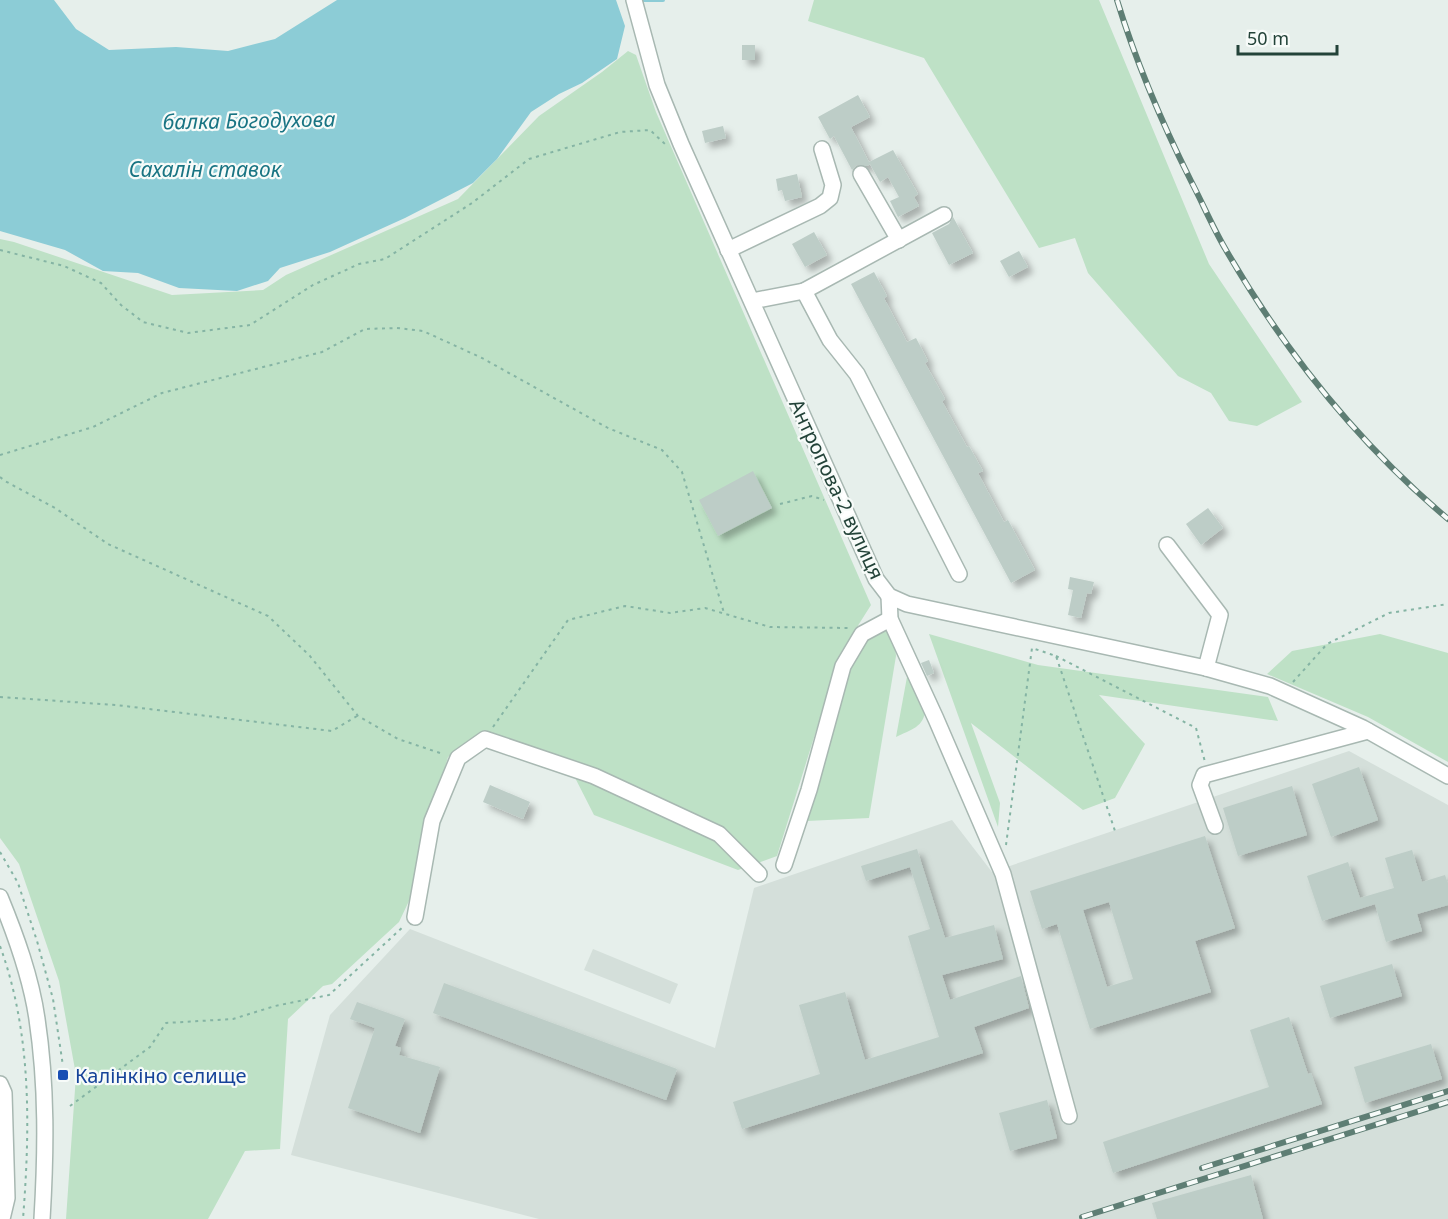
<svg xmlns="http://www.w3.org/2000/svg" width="1448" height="1219" viewBox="0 0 1448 1219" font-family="'Noto Sans',sans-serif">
	<defs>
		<filter id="shadow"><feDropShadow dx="5.5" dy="5.5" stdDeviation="3" flood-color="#0004"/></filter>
	</defs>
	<rect width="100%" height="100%" fill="#e6efeb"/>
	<!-- built -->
	<g fill="#d4dfda">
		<path d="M1349,751l99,54v414h-909l-248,-64 39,-140 80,-86 305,119 39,-160 198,-68 40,52z"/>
		<path d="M593,949l85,35 -8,20 -86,-34z"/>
	</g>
	<!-- green -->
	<g fill="#bee1c6">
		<path d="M814,0h285l110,264 93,138 -45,24 -28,-5 -18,-28 -33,-17 -90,-103 -13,-35 -36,10 -115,-190 -116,-37z"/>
		<path d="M628,51l8,4 20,57 215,493 -31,49 -63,202 -39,14 -144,-55 -28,-55 -83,-27 -35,24 -30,104v21l-19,40 -67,62 -9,2 -35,33 -8,130 -35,2 -37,68h-142l10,-144 -17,-94 -40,-117 -19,-26v-599l14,3 158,53 91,-5 23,-15 172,-76 81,-83 63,-44z"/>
		<path d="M886,626l9,20 1,10 -27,162 -62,3 39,-155 26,-33z"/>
		<path d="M929,634l109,31 230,32 10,24 -179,-26 46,49 -30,54 -32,12 -112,-87 29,80 -2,24z"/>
		<path d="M1380,634l68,19v109l-80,-45 -101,-43 25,-23z"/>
		<path d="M909,676l16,33c0,18 -15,21 -29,28l11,-60z"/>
	</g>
	<!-- water -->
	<path fill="#8cccd6" d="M0,0h54l22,29 33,21 67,-3 52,4 47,-12 62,-39h279l9,26 -8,33 -35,24 -23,11 -28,18 -34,47 -24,24 -68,35 -75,34 -50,16 -12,13 -31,10 -58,-3 -41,-15 -35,-2 -38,-21 -65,-19z"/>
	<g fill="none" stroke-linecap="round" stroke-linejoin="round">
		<!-- stream -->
		<path stroke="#8cccd6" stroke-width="4" d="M639,0h24"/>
	</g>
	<!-- building -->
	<g fill="#bdcdc7" fill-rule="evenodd" filter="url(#shadow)">
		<rect x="742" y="45" width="13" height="15"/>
		<path d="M858,95l12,22 -19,10 18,35 24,-12 25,44 -4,3 5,9 -21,11 -8,-16 9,-4 -11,-20 -8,5 -10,-18 -3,2 -10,-1 -5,5 -18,-34 -4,3 -12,-22z"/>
		<path d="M723,126l3,12 -21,5 -3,-12z"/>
		<path d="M797,174l5,23 -17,4 -3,-11 -4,1 -2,-12z"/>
		<path d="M953,217l20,36 -24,12 -17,-32 17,-9z"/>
		<path d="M814,232l13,23 -22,12 -13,-23z"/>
		<path d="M1019,251l9,16 -19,10 -9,-16z"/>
		<path d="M874,272l13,24 -3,2 23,44 9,-4 12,23 -3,2 20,36 -3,2 25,46 2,-1 14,25 -5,2 26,49 4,-2 27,50 -24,13 -160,-299z"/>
		<path d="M753,471l19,37 -54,28 -19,-36z"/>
		<path d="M1208,508l15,20 -22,17 -15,-21z"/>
		<path d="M1070,577l24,5 -3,12 -4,-1 -6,25 -13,-3 5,-25 -5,-1z"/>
		<path d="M929,660l5,13 -7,3 -6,-13z"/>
		<path d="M1359,767l19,53 -47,17 -19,-53z"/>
		<path d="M490,785l40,17 -7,17 -40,-17z"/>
		<path d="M1292,786l15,49 -69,21 -15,-48z"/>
		<path d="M1205,836l30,92 -40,13 16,51 -121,37 -33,-105 -15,5 -12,-38zM1109,902l24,77 -26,8 -24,-77z"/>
		<path d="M917,849l28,89 49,-13 9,34 -61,16 8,25 71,-24 8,32 -55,19 9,26 -241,76 -9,-27 87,-28 -21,-69 46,-13 20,68 74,-23 -31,-101 22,-7 -20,-62 -44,14 -5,-15z"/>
		<path d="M1412,850l10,32 23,-7 3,9v21l-31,9 5,17 -36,11 -11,-38 -53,17 -15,-45 41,-14 12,36 34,-10 -9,-30z"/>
		<path d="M1392,964l10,32 -72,22 -10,-32z"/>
		<path d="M444,983l233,86 -11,31 -233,-87z"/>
		<path d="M357,1002l48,17 -10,27 6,2 -2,7 41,12 -20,66 -72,-25 27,-80 -25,-9z"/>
		<path d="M1289,1017l19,57 3,-1 11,31 -209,69 -10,-31 166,-55 -19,-57z"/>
		<path d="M1431,1044l11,35 -77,24 -11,-36z"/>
		<path d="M1047,1100l10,38 -47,13 -11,-38z"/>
		<path d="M1251,1175l12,44h-106l-5,-16z"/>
	</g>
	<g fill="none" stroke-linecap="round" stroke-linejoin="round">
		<defs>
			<g id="minor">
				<path d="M634,0l23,85 24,59 195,435 13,17 18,8 299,64 64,18 93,42 85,48"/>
				<path d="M861,174l38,66"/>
				<path d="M728,250l92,-44 10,-8 3,-13 -11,-36"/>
				<path d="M804,291l26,49 27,34 102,200"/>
				<path d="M752,301l52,-10 140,-76"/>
				<path d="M1167,545l53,70 -14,53"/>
				<path d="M889,596l1,23 46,100 67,155 66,242"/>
				<path d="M1215,826l-15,-41 4,-10 164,-44"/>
				<path d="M784,865l25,-75 34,-124 19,-32 28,-15"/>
				<path d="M0,897c16,39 31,80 37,122 10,67 9,133 5,200"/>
				<path d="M415,917l17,-96 26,-63 27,-19 109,37 125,58 40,40"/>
				<path d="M0,1084l4,9 3,105 -5,21"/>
			</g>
		</defs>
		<!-- minor casing -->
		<use href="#minor" stroke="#a8b8b2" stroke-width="18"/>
		<!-- path -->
		<g stroke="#85b4a4" stroke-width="2" stroke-dasharray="3 4.5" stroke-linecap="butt">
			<path d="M0,250l64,16 37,17 20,22 22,17 45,11 62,-8 63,-40 46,-21 26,-5 87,-56 57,-44 91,-27 30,-2 16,15"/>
			<path d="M0,455l93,-28 69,-34 160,-41 43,-23 32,-1 26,3 59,27 126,70 54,22 20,22 42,141"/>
			<path d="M0,477l5,4 50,27 53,36 160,72 42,40 48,60 40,23 45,15"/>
			<path d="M780,504l32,-8 12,4"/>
			<path d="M1056,656l140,72 9,34"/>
			<path d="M1293,682l34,-38 62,-31 59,-9"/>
			<path d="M0,697l116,8 216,26 25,-15"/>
			<path d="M493,727l75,-107 57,-14 45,7 35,-5 65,19 79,1"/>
			<path d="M1006,845l26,-197 24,8 59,175"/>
			<path d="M0,852l18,31 19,58 16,58 10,67"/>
			<path d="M0,946c32,88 30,182 23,273"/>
			<path d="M70,1106l80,-59 16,-24 67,-4 42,-13 54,-11 75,-69"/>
		</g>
		<!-- minor -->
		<use href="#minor" stroke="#fff" stroke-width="15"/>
		<defs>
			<g id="rail">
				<path d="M1117,0c19,62 45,123 74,181 12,23 22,47 35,69 59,102 132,193 222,269"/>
				<path d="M1202,1168l246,-77"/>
				<path d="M1082,1217l366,-115"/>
			</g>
		</defs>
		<!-- rail casing -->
		<use href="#rail" stroke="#5e7e74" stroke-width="6"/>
		<!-- rail -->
		<use href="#rail" stroke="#f7fbf9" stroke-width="4" stroke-dasharray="11" stroke-linecap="butt"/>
	</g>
	<!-- markers -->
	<rect fill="#1a4fb4" stroke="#f7fbf9" stroke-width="2" x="57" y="1069" width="12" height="12" rx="3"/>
	<g text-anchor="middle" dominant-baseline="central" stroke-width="4.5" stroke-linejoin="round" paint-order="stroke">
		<!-- street labels -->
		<g font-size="20" fill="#234339" stroke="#f7fbf9">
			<text transform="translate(837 489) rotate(65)">Антропова-2 вулиця</text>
		</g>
		<!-- transit labels -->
		<g font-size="20" fill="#164399" stroke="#f7fbf9" text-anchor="start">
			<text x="75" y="1075">Калінкіно селище</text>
		</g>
		<!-- water labels -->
		<g font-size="21" font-style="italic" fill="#197483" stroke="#f7fbf9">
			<text transform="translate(249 120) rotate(-1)">балка Богодухова</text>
			<text x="205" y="169">Сахалін ставок</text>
		</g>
	</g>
	<!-- scale -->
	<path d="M1238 45v9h99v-9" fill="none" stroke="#234339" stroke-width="3"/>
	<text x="1247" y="45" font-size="18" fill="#234339" stroke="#f7fbf9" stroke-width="4.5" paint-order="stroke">50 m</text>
</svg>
